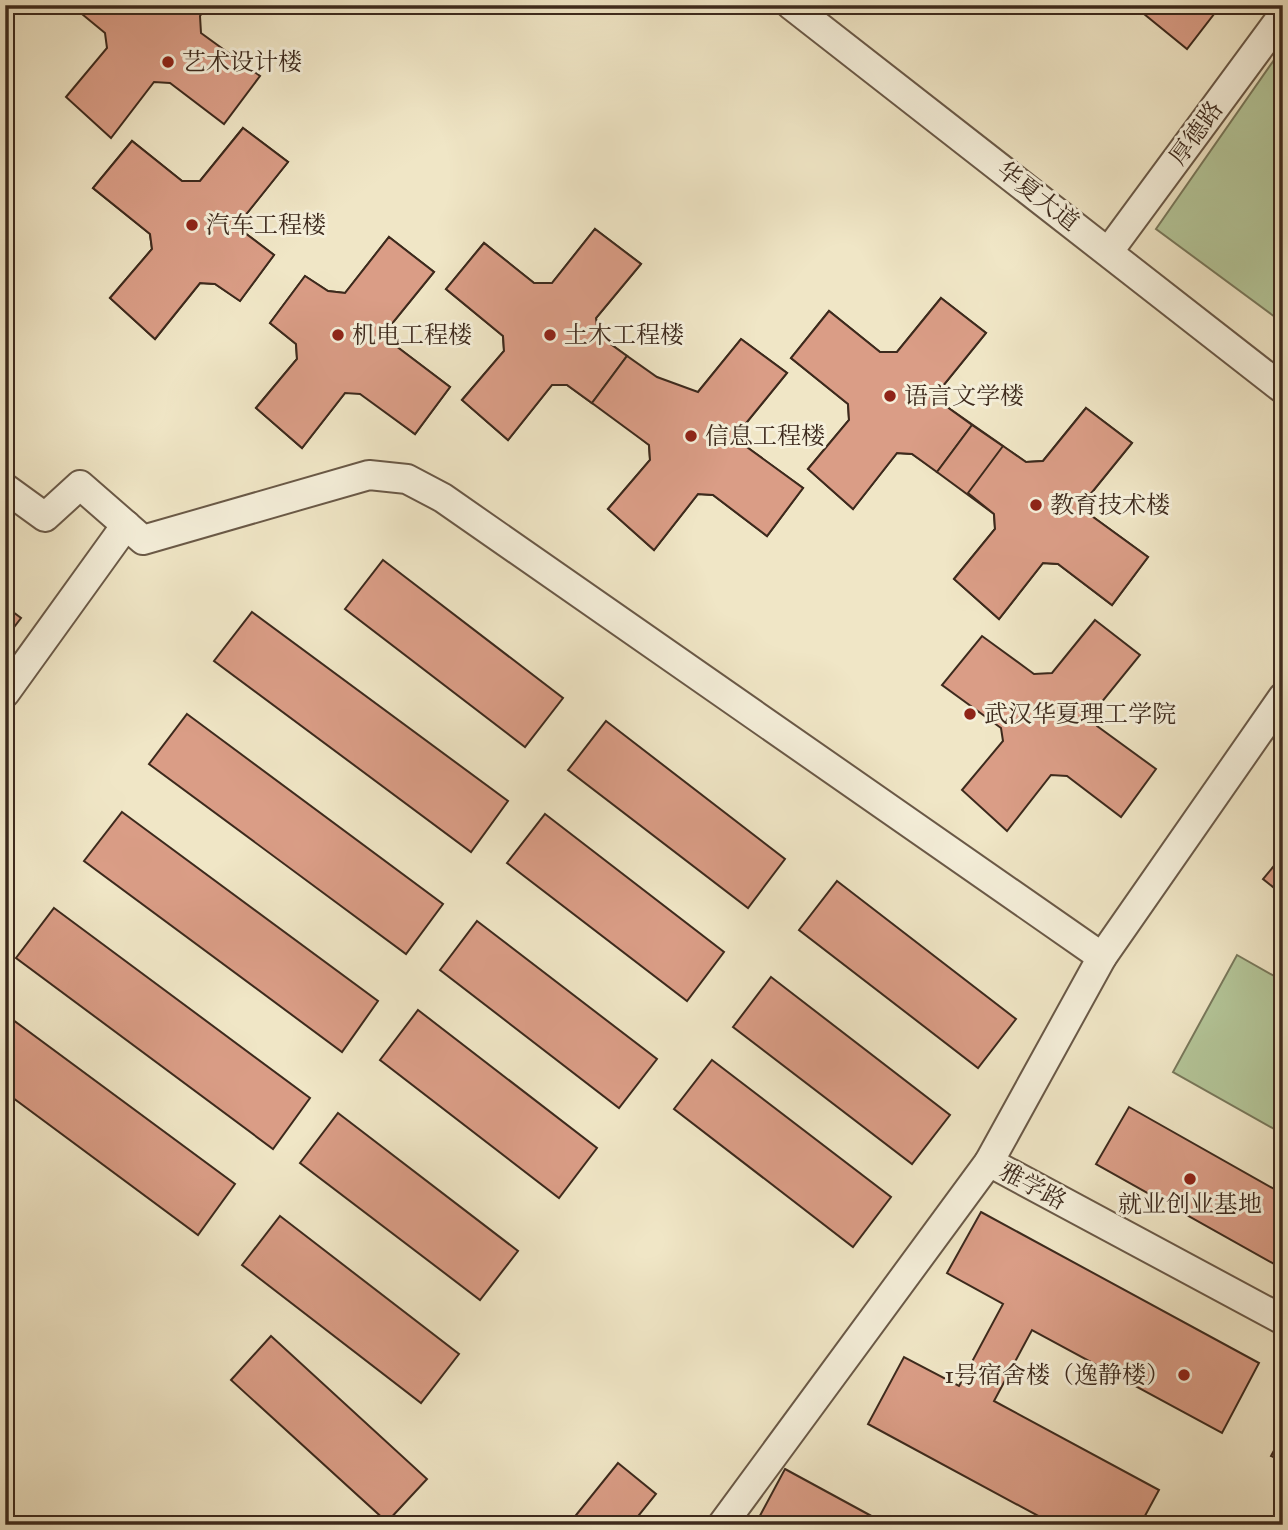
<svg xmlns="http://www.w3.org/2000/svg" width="1288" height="1530" viewBox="0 0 1288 1530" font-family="'IM FELL Great Primer','Noto Serif SC',serif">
	<rect width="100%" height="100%" fill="#f0e6c6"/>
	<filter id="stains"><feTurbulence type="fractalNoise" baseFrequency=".00286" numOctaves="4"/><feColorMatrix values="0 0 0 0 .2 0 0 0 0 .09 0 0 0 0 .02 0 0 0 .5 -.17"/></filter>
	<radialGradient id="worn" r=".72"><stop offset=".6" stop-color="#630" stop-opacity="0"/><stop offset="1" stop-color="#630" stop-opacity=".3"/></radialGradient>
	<!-- green -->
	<g fill="#b4c699" stroke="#78785b" stroke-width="2">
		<path d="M1283,47v276l-127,-94z"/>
		<path d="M1237,955l46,26v153l-110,-62z"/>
	</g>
	<!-- building -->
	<g fill="#da9d86" stroke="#3d2a1d" stroke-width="2">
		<path d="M71,5h137l-8,11 1,17 59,43 -36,48 -54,-41 -16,-1 -43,56 -45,-41 41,-49 -2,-15z"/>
		<path d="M1133,5h88l-34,44z"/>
		<path d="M243,128l45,34 -44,55 1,16 29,22 -34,46 -25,-17 -15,-1 -45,56 -45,-41 42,-49 -2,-15 -57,-46 39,-47 50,40h18z"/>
		<path d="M243,128l45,34 -44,55 1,16 29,22 -34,46 -25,-17 -15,-1 -45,56 -45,-41 42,-49 -2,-15 -57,-46 39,-47 50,40h18z"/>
		<path d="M595,229l46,35 -45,54 2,17 29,21 -35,47 -25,-18h-15l-44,55 -46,-40 42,-49 -1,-15 -57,-47 38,-46 50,40h18z"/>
		<path d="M595,229l46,35 -45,54 2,17 29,21 -35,47 -25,-18h-15l-44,55 -46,-40 42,-49 -1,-15 -57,-47 38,-46 50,40h18z"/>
		<path d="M389,237l45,35 -44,54 2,17 58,44 -35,47 -54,-41h-16l-43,55 -46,-40 41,-49 -1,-15 -26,-21 35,-47 23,15 17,2z"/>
		<path d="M389,237l45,35 -44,54 2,17 58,44 -35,47 -55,-40 -15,-1 -43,55 -46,-40 41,-49 -1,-15 -26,-21 35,-47 23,15 17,2z"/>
		<path d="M941,298l45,35 -44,54 1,17 60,42 -35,47 -56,-39 -15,-1 -44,56 -45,-40 41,-49 -1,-16 -57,-46 38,-47 51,41h17z"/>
		<path d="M941,298l45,35 -44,54 1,17 29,21 -35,47 -25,-18 -15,-1 -44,56 -45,-40 41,-49 -1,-16 -57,-46 38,-47 51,41h17z"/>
		<path d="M741,339l46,34 -45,55 2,17 59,43 -36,48 -54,-41 -15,-1 -44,56 -46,-41 42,-49 -1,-15 -26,-21 34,-47 23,15h18z"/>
		<path d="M741,339l46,34 -45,55 2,17 59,43 -36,48 -54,-41 -15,-1 -44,56 -46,-41 42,-49 -1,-15 -57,-42 35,-47 30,21 41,15z"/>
		<path d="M1086,408l46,35 -44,54 1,17 59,43 -36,48 -54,-41 -15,-1 -44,56 -45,-40 41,-50 -1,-15 -57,-42 35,-47 54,37 17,-1z"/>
		<path d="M1086,408l46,35 -44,54 1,17 59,43 -36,48 -54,-41 -15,-1 -44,56 -45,-40 41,-50 -1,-15 -26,-21 35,-47 23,16 17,-1z"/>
		<path d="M383,560l180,138 -38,49 -180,-138z"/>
		<path d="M5,606l16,12 -16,21z"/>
		<path d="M252,612l256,189 -37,51 -257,-191z"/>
		<path d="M1095,620l45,35 -44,54 1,17 59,43 -35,48 -54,-41 -16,-1 -44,56 -45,-41 41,-49 -2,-13 -59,-43 40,-49 52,38 18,-1z"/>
		<path d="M187,714l256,190 -37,50 -257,-190z"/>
		<path d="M606,721l179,138 -37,49 -180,-138z"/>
		<path d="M122,812l256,189 -36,51 -258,-191z"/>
		<path d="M545,814l179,138 -37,49 -180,-138z"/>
		<path d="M1283,855v40l-20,-16z"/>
		<path d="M837,881l179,138 -38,49 -179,-138z"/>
		<path d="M54,908l256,190 -37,51 -257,-191z"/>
		<path d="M477,921l180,138 -38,49 -179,-138z"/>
		<path d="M771,977l179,138 -38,49 -179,-137z"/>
		<path d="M418,1010l179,138 -38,50 -179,-138z"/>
		<path d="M5,1014l230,170 -37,51 -193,-143z"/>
		<path d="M712,1060l179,137 -38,50 -179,-138z"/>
		<path d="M1129,1107l154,87v75l-187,-105z"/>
		<path d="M338,1113l180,138 -38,49 -180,-137z"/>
		<path d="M981,1212l278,151 -37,70 -190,-103 -38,71 165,89 -19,35h-85l-187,-101 36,-67 55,29 44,-82 -56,-31z"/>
		<path d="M280,1216l179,138 -38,49 -179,-138z"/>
		<path d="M271,1336l156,143 -40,43 -156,-142z"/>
		<path d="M1283,1434v28l-12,-6z"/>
		<path d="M618,1463l38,31 -25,31h-63z"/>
		<path d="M785,1469l103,56h-133z"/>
	</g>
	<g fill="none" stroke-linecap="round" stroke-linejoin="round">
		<defs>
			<g id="minor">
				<path d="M791,5l492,384"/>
				<path d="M1109,251l174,-236"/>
				<path d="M5,488l40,29 35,-32 63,55 226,-65 38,4 36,19 659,459 181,-260"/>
				<path d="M5,693l121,-168"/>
				<path d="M1102,957l-113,205 294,158"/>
				<path d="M722,1525l267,-363"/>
			</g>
		</defs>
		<!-- minor casing -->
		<use href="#minor" stroke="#6a5947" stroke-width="32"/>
		<!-- minor -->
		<use href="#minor" stroke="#f5efda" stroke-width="28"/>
	</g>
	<!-- markers -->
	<g fill="#8f2418" stroke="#f5efda" stroke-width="2.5">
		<circle cx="168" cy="62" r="7"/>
		<circle cx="192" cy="225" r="7"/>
		<circle cx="338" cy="335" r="7"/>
		<circle cx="550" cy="335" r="7"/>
		<circle cx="890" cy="396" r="7"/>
		<circle cx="691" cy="436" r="7"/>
		<circle cx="1036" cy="505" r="7"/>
		<circle cx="970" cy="714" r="7"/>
		<circle cx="1190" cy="1179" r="7"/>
		<circle cx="1184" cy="1375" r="7"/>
	</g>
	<g text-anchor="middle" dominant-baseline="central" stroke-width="6" stroke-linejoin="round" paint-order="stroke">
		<!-- poi labels -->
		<g font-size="24" fill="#3d2a1d" stroke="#f5efda" text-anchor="start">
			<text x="182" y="62">艺术设计楼</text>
			<text x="206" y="225">汽车工程楼</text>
			<text x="352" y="335">机电工程楼</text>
			<text x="564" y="335">土木工程楼</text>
			<text x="904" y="396">语言文学楼</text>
			<text x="705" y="436">信息工程楼</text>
			<text x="1050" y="505">教育技术楼</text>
			<text x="984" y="714">武汉华夏理工学院</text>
			<text x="1190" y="1204" text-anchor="middle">就业创业基地</text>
			<text x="1170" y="1375" text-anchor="end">1号宿舍楼（逸静楼）</text>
		</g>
		<!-- street labels -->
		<g font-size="24" fill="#3d2a1d" stroke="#f5efda">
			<text transform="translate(1196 133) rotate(-54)">厚德路</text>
			<text transform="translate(1038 196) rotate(38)">华夏大道</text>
			<text transform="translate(1033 1186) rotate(28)">雅学路</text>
		</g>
	</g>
	<!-- margin -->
	<rect width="1288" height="1530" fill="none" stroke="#f0e6c6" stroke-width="28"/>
	<rect x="7" y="7" width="1274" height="1516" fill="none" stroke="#3d2a1d" stroke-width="3.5"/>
	<rect x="14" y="14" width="1260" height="1502" fill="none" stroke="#3d2a1d" stroke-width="2"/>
	<rect width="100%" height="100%" filter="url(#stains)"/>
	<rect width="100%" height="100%" fill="url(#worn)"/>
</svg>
